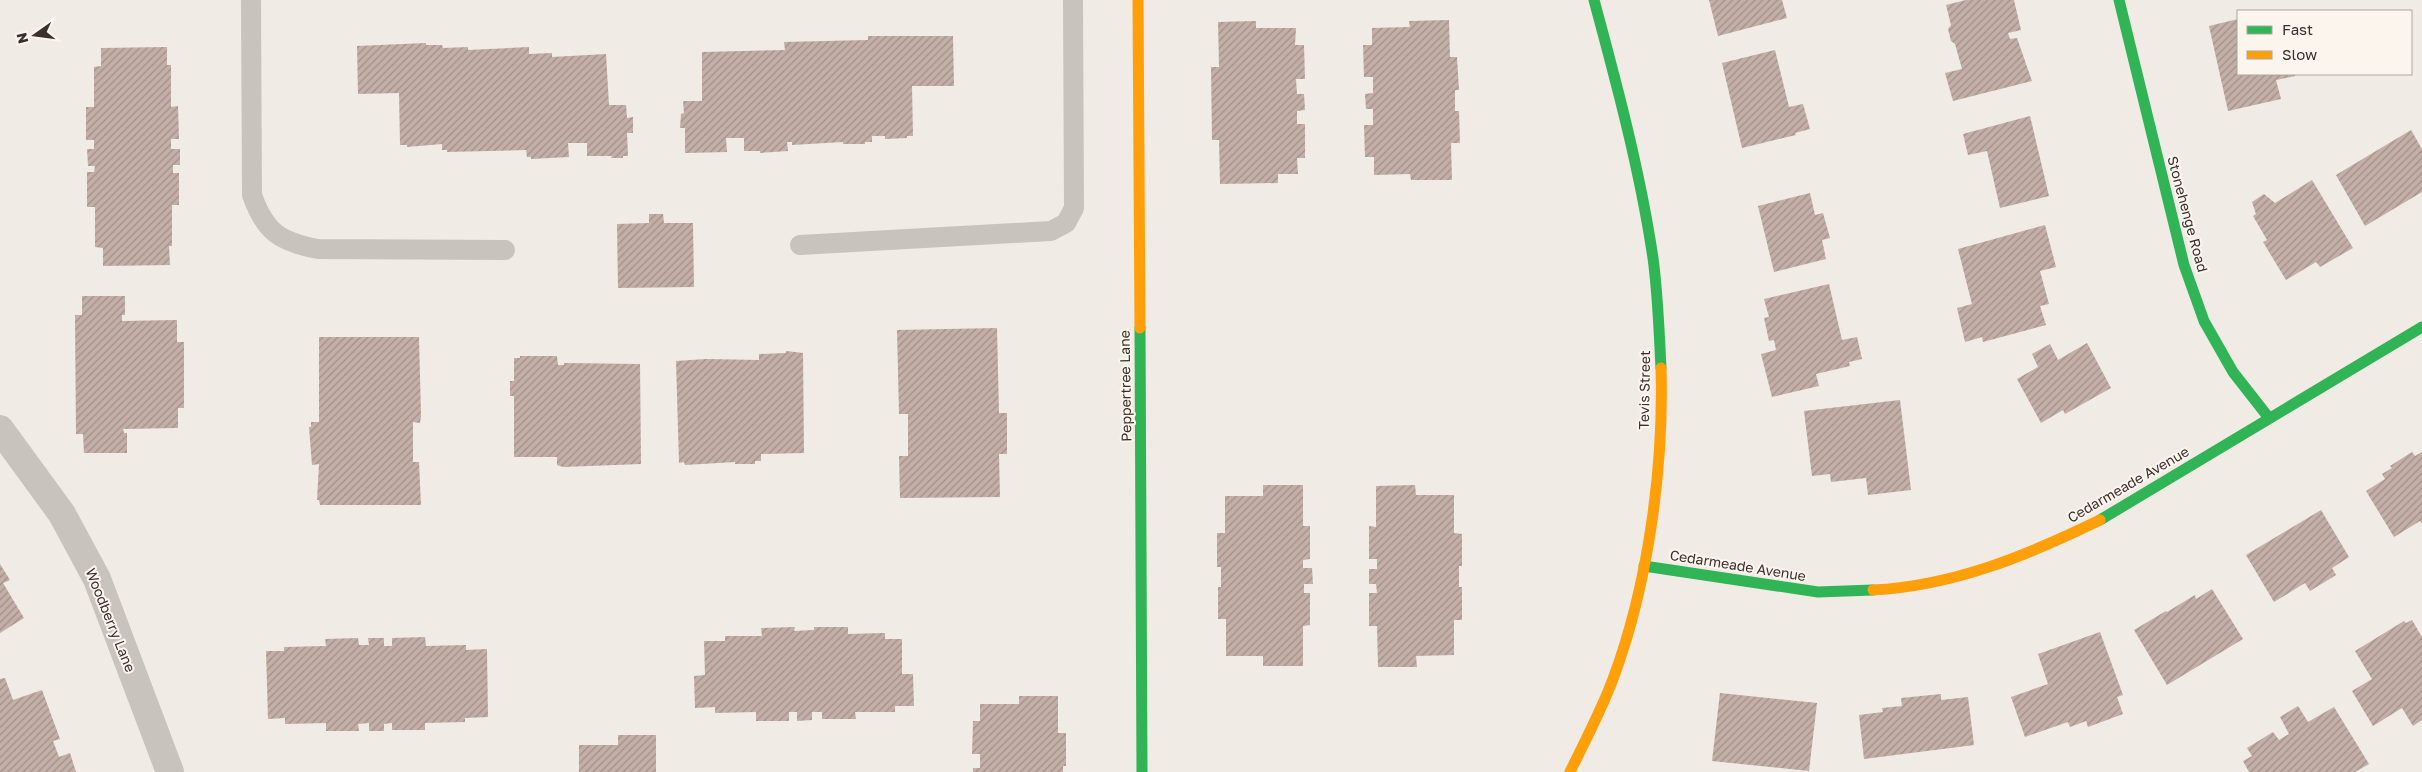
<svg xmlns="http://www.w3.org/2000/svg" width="2422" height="772" viewBox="0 0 2422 772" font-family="'Golos Text',sans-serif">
	<defs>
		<pattern id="building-hatch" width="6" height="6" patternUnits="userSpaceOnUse" patternTransform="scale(1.25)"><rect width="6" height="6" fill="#c3afa7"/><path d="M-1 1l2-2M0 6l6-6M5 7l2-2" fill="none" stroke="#a08f88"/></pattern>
	</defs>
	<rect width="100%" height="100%" fill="#f0ebe5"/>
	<!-- building -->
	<g fill="url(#building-hatch)">
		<path d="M1709,0h73l5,18 -69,18z"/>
		<path d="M1966,0h48l7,30 -13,3 2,6 7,-1 15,43 -79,20 -8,-28 17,-4 -7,-25 -4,-3 -3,-12 3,-4 -5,-20z"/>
		<path d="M2238,19v55h57v2l-19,4 5,19 -53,12 -19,-85z"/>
		<path d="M1449,20l1,37h7l2,33h-4v21h4l1,32h-9l1,37h-41l-1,-6 -36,1v-18h-9l-1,-32h9v-16h-7l-1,-15 8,-1v-16h-9l-1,-32h9v-17l38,-1 -1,-6z"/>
		<path d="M1256,21v7h40l-1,17h9l1,34h-9l1,15h7l1,16 -8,1v13h8v34h-8l1,16h-20v9l-58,1 -1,-44h-7l-1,-73h8l-1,-45z"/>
		<path d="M868,36h85l1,50h-42l1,50h-6v2l-22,1v-3h-13v6h-7v2h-22v-2l-51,3v-3h-5l1,9 -28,2v-2h-16v-13h-18l1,14 -42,1v-25h-5l1,-14 3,-1 -1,-12h19v-49l83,-2 -1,-8 84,-2z"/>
		<path d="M426,43v2h16l1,3 25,-1v3l61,-3v7l23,-1v4l54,-3 3,51h17l1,13 6,-1v16h-6l1,23h-5v2h-12l1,-2h-25v-13h-19l1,14 -38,2v-2h-4l-1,-7 -79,2v-2h-5v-6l-35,3v-2h-7l-1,-52 -41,1 -1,-48z"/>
		<path d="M167,47v18h4v42l7,-1 1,33h-8v10h9v16h-7v8h6v32h-7v41h-3l1,19 -67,1v-18l-8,-1v-40h-8v-35h7l1,-6h-7l-1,-17h7v-9h-8v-33h8v-40l7,-1v-18z"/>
		<path d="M1775,50l14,57 14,-3 7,25 -15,4 1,2 -54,13 -20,-85z"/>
		<path d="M2030,116l19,80 -49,12 -13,-57 -19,4 -5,-21z"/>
		<path d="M2411,130l11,19v43l-57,34 -29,-51z"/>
		<path d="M2312,180l41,68 -33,19 -4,-5 -30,18 -23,-38 4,-2 -14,-24 3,-2 -4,-12 12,-8 11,9z"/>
		<path d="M1810,193l5,22 8,-2 7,25 -8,2 4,19 -52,13 -16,-66z"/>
		<path d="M649,214h14l1,9h29l1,64 -76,1 -1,-64 32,-1z"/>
		<path d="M2045,225l11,42 -16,4 9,33 -9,2 6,19 -63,17 -1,-5 -17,5 -8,-34 15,-4 -14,-55z"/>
		<path d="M1829,284l13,56 15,-3 5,22 -13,3 1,4 -34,8 3,12 -47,11 -11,-43 15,-4 -2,-10 -5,1 -5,-23 5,-1 -5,-18z"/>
		<path d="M82,296h43v19h-3v6l55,-1v22h7v66h-6v20l-55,1 1,4h3v20h-43l-1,-19h-7l-1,-119h7z"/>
		<path d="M997,328l2,85h8v41h-8l1,43 -100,1 -1,-42h9v-42h-9l-2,-84z"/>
		<path d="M319,337h100l2,79 -1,7 -7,-1v40h6l2,43h-101l-1,-5h-2l2,-36 -7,1 -3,-38h2v-5h8z"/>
		<path d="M2087,343l24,45 -46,26 -2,-4 -22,13 -24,-44 21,-12 -6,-13 18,-10 8,16z"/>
		<path d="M786,351l17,2 1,100 -43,1v7h-6v3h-20v-2l-50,3 -1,-3 -5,1 -3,-102 30,-2 53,1v-6l27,-1z"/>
		<path d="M520,356h37l1,9h6v-2l76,1 1,100 -78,3 -6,-2v-8h-43v-61h-4v-15h4v-23h6z"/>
		<path d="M1900,400l11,90 -43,5 -2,-17 -35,4 -1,-8 -18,2 -8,-65z"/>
		<path d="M2412,452l3,4 7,-4v72l-2,-3 -26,16 -28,-46 19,-12 -3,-5 10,-6 -2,-2z"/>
		<path d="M1263,485h40v41h7v33l-7,1v8h9l1,16h-9v9h6v32l-7,1v40h-40v-10h-37v-37h-8v-32h3v-20h-4v-34h8v-37h38z"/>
		<path d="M1415,485l1,10h38v38l8,1v32h-3v21h3v33h-8v35l-38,1 1,11h-39l-1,-41h-8v-33h8l-1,-9h-7v-15h8v-10h-8v-33l7,1v-41z"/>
		<path d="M2321,510l28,47 -17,11 4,7 -26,16 -5,-8 -31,19 -28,-47z"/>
		<path d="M0,564l10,16 -7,3 21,35 -24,15z"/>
		<path d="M2212,589l31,50 -76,46 -33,-55 32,-19 1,1 28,-17 1,4z"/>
		<path d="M2412,620l10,17v83l-9,6 -11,-18 -29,18 -21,-35 20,-12 -17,-28 49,-30 2,2z"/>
		<path d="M795,627l-1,4 20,-1v-3h34v7l37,-1v6h17v35h11l1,32h-19v6h-40l1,7h-34v-7h-10v8l-15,1v-9h-8v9h-33v-9l-41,1v-6l-20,1 -1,-32 11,-1 -1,-34h21v-5h37l-1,-8z"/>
		<path d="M2100,632l23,63 -6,2 6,17 -35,13 -2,-6 -16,6 -2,-5 -43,15 -14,-40 37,-13 -10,-30z"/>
		<path d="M425,637l1,9 40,-1v5l21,-1 1,68 -23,1v4l-40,1v7h-33v-7l-8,1v7h-15v-8l-11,1 1,7h-33v-8l-41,1v-6l-17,1 -2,-68h18v-4l42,-1 -1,-7 33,-1 1,7h10l-1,-7h16v8h8v-8z"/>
		<path d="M5,678l8,22 29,-10 18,49 -7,2 6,16 11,-4 6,19h-76v-93z"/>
		<path d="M1720,693l97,10 -8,68 -97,-10z"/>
		<path d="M1941,694v6l27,-3 6,48 -110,14 -5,-44 24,-3 -1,-4 20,-2 -1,-8z"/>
		<path d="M1019,696h39v37h8v33h-3v6h-90v-4h7v-14h-8l1,-33h7v-17h39z"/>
		<path d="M2298,706l10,16 26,-15 35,57 -14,8h-106l-6,-11 9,-5 -5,-8 26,-16 6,8 10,-6 -9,-17z"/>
		<path d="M618,735h38v37h-77v-27h39z"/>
	</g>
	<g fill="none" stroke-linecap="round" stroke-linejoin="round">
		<!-- lane -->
		<g stroke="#c9c3be" stroke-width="20">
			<path d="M251,0l1,195c13,37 28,47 66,54l187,1"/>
			<path d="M800,245l251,-14 15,-8 8,-15 -1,-208"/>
		</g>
		<!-- street -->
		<path stroke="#c9c3be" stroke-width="28" d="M0,429l62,85 35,65 73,193"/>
		<!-- fast -->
		<g stroke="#30b455" stroke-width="11">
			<path d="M1594,0c23,85 46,171 59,258 5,37 6,73 8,110"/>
			<path d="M2119,0l65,265 20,56 29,51 36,46"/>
			<path d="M1140,328l2,444"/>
			<path d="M2100,520l322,-193"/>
			<path d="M1644,566l174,26 55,-2"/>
		</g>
		<!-- slow -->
		<g stroke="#ff9f0a" stroke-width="11">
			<path d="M1138,0l2,328"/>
			<path d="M1873,590c81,-4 155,-35 227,-70"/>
			<path d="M1570,772c15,-31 31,-61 43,-93 35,-94 51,-211 48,-311"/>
		</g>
	</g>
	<g text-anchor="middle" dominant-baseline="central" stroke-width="4" stroke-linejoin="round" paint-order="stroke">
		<!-- street labels -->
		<g font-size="14" fill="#3b302b" stroke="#fbf5ee">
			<text transform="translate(2188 214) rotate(75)">Stonehenge Road</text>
			<text transform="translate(1125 386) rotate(-91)">Peppertree Lane</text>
			<text transform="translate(1644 390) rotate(-89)">Tevis Street</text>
			<text transform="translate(2128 484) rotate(-30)">Cedarmeade Avenue</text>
			<text transform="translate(1738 565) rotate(9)">Cedarmeade Avenue</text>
			<text transform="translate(111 620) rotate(68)">Woodberry Lane</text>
		</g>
	</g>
	<!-- legend -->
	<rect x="2237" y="10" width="175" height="65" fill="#fbf5ee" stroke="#aea6a0"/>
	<rect x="2247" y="26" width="25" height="8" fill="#30b455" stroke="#aea6a0"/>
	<text x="2282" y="35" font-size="15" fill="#3b302b">Fast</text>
	<rect x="2247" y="51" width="25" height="8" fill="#ff9f0a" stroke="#aea6a0"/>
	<text x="2282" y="60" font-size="15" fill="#3b302b">Slow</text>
	<!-- north arrow -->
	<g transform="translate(35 35) rotate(256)" stroke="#fbf5ee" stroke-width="4" paint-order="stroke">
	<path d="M0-4L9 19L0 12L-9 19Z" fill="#3b302b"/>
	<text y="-8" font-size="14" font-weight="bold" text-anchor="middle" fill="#3b302b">N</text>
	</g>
</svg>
